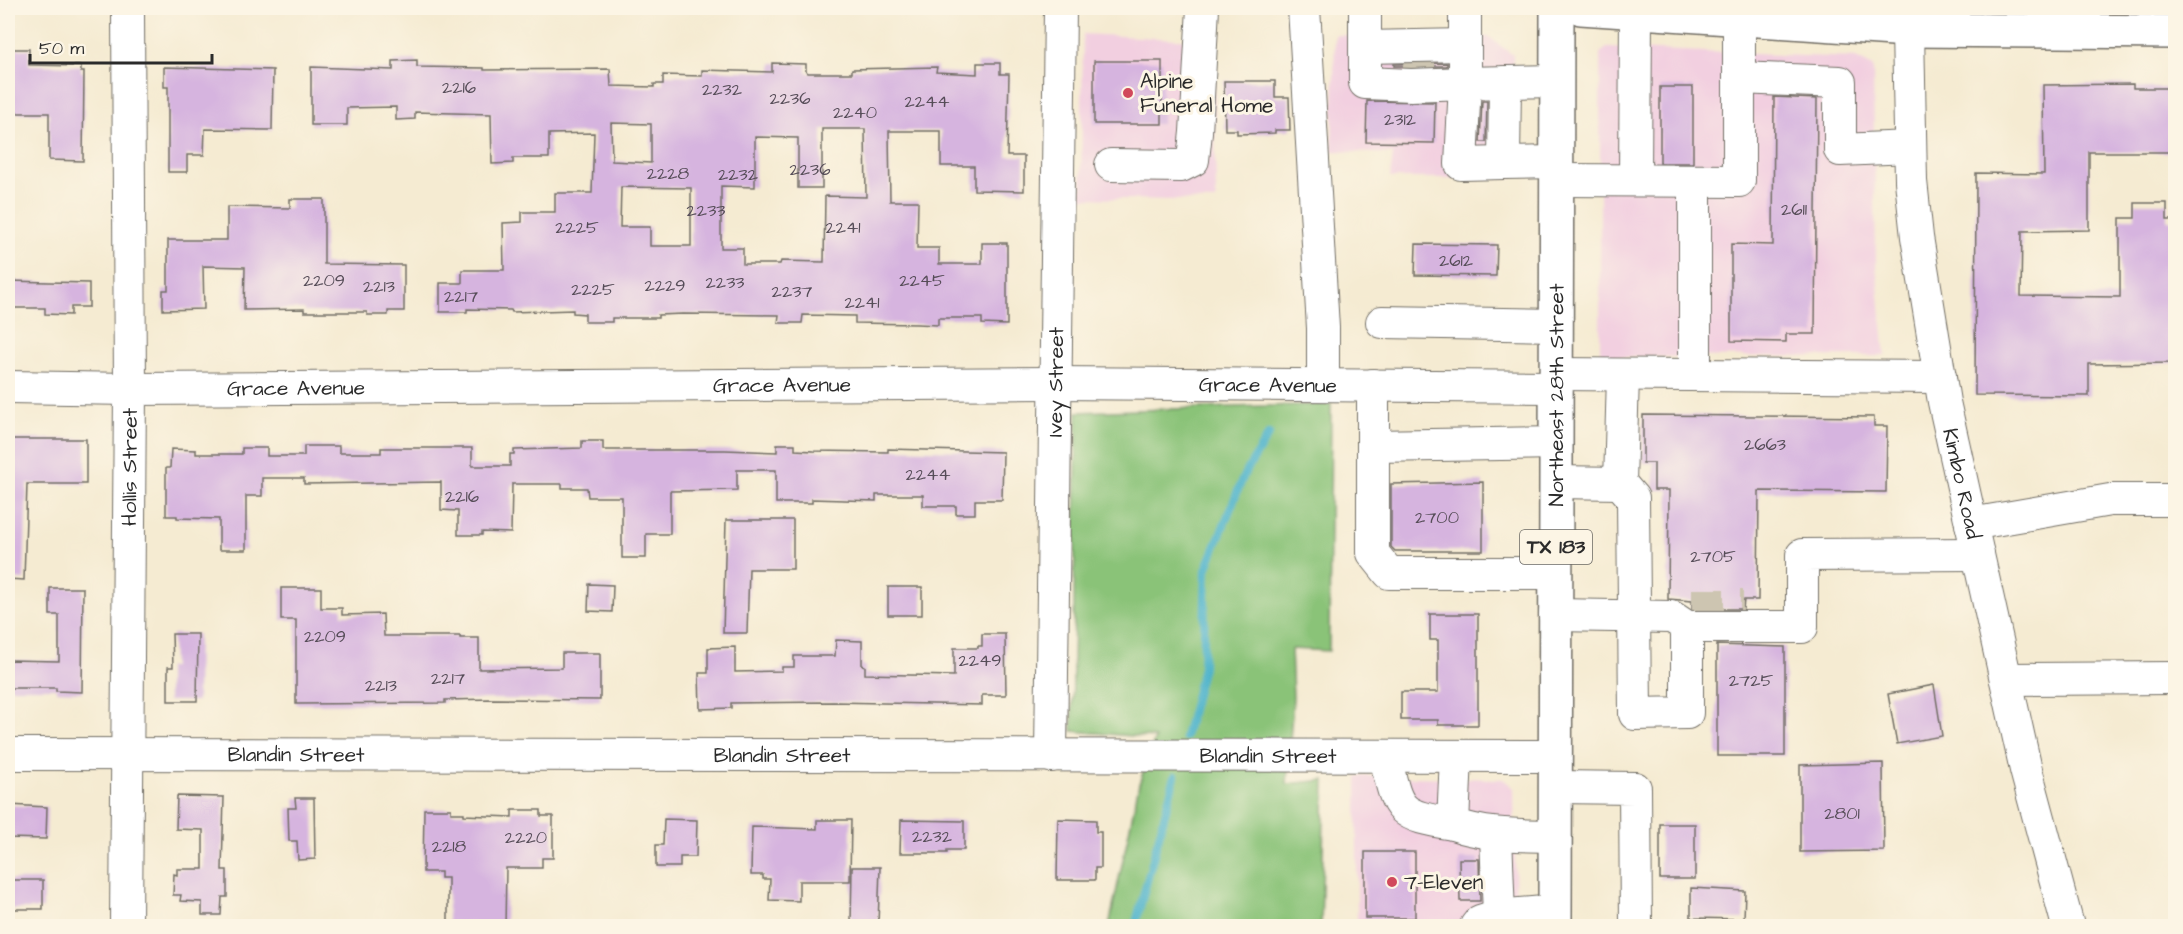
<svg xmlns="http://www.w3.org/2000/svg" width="2183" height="934" viewBox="0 0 2183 934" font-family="'Architects Daughter',sans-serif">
	<rect width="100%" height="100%" fill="#fcf5e5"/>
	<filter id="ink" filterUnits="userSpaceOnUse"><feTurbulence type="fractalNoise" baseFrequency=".0167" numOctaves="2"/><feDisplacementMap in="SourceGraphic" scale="12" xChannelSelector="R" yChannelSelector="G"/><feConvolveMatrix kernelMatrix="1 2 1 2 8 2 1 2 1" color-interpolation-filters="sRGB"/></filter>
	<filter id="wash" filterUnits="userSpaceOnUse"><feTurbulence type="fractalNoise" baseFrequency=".008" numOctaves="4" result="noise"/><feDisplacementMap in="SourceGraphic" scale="24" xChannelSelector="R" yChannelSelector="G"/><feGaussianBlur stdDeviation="1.35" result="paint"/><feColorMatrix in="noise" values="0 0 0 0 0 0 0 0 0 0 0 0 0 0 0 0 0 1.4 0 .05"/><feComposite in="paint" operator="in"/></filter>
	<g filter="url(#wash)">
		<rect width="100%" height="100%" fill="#f5ebd2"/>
		<!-- built -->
		<g fill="#f2cfe0">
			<path d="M1083,34l131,7 2,160 -135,-3z"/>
			<path d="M1335,35l154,2 24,18 -1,123h-122l3,-24 -61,-3z"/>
			<path d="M1607,48l249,10 17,9 3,198 9,91 -285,1v-304z"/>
			<path d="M1357,776l146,3 11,9 2,138h-159z"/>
		</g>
		<!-- green -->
		<path fill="#8ac378" stroke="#5a7752" stroke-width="1.5" d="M1331,404l-2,247 -38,-2 2,49 -6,86 38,-4 -4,146h-212l30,-142 16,-46 -83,-7 5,-319z"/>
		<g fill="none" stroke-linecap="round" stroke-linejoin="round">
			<!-- stream -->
			<g stroke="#4bb2ca" stroke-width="8">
				<path d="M1185,737l18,-70 3,-97 38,-95 25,-41"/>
				<path d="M1135,926l40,-150"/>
			</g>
		</g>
		<g id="blocks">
			<!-- building -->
			<g fill="#d6b4df" fill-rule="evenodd">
				<path d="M8,49h21v16l52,1v6h3l-1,89 -34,-1v-47h-41z"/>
				<path d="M417,60v7l67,1v2l126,-1 1,17 43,1v-3h9v-9l39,1v-6l70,2v-9l34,1v7l2,2h44v-4l85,-2 -1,5 41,2v-11h23v11h9l-2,82h17v35l-50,-1v-24h-33v-35h-52l1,70h28l-1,47h22v16h43v-21h25v82l-25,-1v-6h-44v7l-21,-1 -62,-1v-7l-52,-1 -1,8h-24l1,-8 -96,-1 -25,1v3h-46v4h-27v-8l-12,-1v-3l-61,2 -1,-2 -44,-1v3h-27v-29h22v-13h42l-1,-47 19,-1v-10h33v-19h37l2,-60 -45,1v24h-36v5l-21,1 -1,-50 -76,-2v7l-19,1v-13l-49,1v17h-36v-58l82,3v-9zM611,123l40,1v39l-39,-2zM822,129h43l1,68 -41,-1 -1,66 -43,-1 -1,3h-37v-16h-22v-62l34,1v-50l43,1v50h24zM621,187l70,1v58h-41v-19h-30z"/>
				<rect x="1094" y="61" width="68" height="63"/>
				<path d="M1447,63v3h-53v-2z"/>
				<path d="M164,67l109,3 -1,60 -67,-1 -1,26h-17v17h-19v-85h-4z"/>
				<path d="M1224,81h51v16h14l1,33h-15v3l-38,1v-4h-12z"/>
				<path d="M2133,84v4h42v64h-86v78l-67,1 -1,65 99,1v-79h15v-15h32v17h8v143l-86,1v32l-114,-1 1,-222 68,1 -1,-89z"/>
				<rect x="1660" y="87" width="33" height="76"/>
				<path d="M1774,97l43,2 -2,235h-29v8l-55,-1v-97l42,1z"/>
				<path d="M1367,101l68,1 -1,41 -68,-1z"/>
				<path d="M1482,101h5l-1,41h-6z"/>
				<path d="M290,199h34v65l80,1v46h-16v4h-21v-3h-63v-3l-60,1 1,-43 -42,-1 1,43 -41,1v-20h5v-50h59v-33l63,1z"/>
				<path d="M1416,244l81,1 -1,31 -81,-1z"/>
				<path d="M8,281l81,2v24h-18v8l-26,-1v-6h-37z"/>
				<path d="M1643,415l231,2v9h13l-1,66 -127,-1 -1,109h-14l-1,9h-51v-8l-24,-2 1,-109h-15v-27h-11z"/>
				<path d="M8,439h78v45h-59l-3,96 -16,-1z"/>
				<path d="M582,441h21v9h122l52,2v-8h18v6l18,1 75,1v-3l115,3 -1,48h-27v14h-19v-8h-33v-11h-47v6l-64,-2v4h-36v-33h-39v20l-67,1v43h-24v24h-24v-61h-34l-1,-9h-25v-4h-50l-1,49 -29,-1v3h-24v-24l-17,-1v-28l-137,2v-6h-42v18h-16v54h-27v-31l-42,-1v-2h-11v-48h4l1,-19 25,1v4h46v-6h25v8h37v-10h35v7h42v-5h91v18h38v-12h4v-4l68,-2z"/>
				<path d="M1483,482v69h-88l-4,-4v-63z"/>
				<path d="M726,520h67v49h-44l-2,64h-24z"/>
				<path d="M589,584l24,1 -1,27 -24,-1z"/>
				<rect x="888" y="587" width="34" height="28"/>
				<path d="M50,588h33l-1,104 -26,-1v-3h-48v-28l51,1v-46h-9z"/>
				<path d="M281,588h40v20h21v7l41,-1 1,22h76v2h19v31l83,-1v-15h38v47l-107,-1 -48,1v3l-149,1v-84h-15z"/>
				<path d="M1430,614h48v111h-40v-5h-37v-28h37v-52h-8z"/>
				<path d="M172,634h26l-1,67h-29v-34h5z"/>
				<path d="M982,634h23l1,61h-24v10l-149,-3 -102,1v5l-31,1 -1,-36h9v-25l27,-1v25l47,-1v-4h12v-11h41l1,-16 26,1v24l3,1v8l89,2v-28h24v-2h4z"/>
				<path d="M1717,645l68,2v109h-68z"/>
				<path d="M1934,685l8,51 -45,8 -9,-50z"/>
				<path d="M1883,763l1,88 -84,1v-87z"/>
				<path d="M177,796l47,1 -2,73h5v27h-5l-1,18h-19v-13l-22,-1 1,-6h-8l1,-21 3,1v-6h26v-39l-27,-1z"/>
				<path d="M295,798h19l1,61 -17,1 -1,-19h-8l-1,-33h8z"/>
				<path d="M8,805l39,2 -1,32 -38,-1z"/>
				<path d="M424,809h27v4h13v2l48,2v-7h29v6h12v42h-11v10h-36l-1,59h-57v-49h-7v-6h-18z"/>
				<path d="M664,819l33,1 -1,37h-16v10h-24v-22h7z"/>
				<path d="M1058,819l38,1v12h5v36h-6v12h-38z"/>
				<path d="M817,820h34l-1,61h-51v20l-30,-1 1,-21h-7v-4h-12l1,-48 65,2z"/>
				<path d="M901,820l63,1v29h-17v3h-47z"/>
				<rect x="1660" y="824" width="35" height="55"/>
				<rect x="1365" y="852" width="50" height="66"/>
				<path d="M1459,859h20l1,42h-20z"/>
				<path d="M852,867h28l-2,58 -27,-1z"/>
				<rect x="8" y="880" width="35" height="29"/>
				<path d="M1691,888l54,3 -1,28 -53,-1z"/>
			</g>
		</g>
	</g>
	<g filter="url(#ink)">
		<use href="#blocks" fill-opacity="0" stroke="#726e65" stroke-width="1.5"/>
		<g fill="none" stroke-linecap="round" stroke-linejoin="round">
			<!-- minor-tunnel -->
			<g stroke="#cdc5b1" stroke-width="32" stroke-dasharray="32 16" stroke-linecap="butt">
				<path d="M1419,50v27"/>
				<path d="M1692,605h51"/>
			</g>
			<defs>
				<g id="minor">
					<path d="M1304,8l19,320v57"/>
					<path d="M1365,8v75l46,2 54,-2 -4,81 43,-1"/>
					<path d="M1465,8v75l92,-2"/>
					<path id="s1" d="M1908,30l3,151 6,56 27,165 82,368 42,156"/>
					<path d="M1365,47l100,-2"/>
					<path d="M1739,78l101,4v68l70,-3"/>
					<path d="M1505,82l-1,81 53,-1"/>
					<path d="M1111,165l70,1 12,-6 3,-28 7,-124"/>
					<path d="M1557,180l182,1v-162"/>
					<path d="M1635,180l1,-168"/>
					<path d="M1695,181v194"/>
					<path d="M1382,322l174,3"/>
					<path d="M1556,374l384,3"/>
					<path d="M1373,385v168l16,20h166"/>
					<path id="s2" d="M8,387l122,2 924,-6 502,4"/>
					<path d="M1373,446l183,-3"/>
					<path d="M1556,482l64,1 3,-108"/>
					<path d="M1620,483l13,15 2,216 52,-1v-86"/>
					<path d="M1971,524l139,-24h66"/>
					<path d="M1555,615l117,2 15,10h115v-72l176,-1"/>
					<path d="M2006,679l170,-1"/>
					<path id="s3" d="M8,754l1547,2"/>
					<path id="s4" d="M1051,756l9,-748"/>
					<path d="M1385,756c13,55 11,59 68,68"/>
					<path d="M1456,756l-3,68c33,12 67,11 102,12"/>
					<path d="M1555,787l80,1 1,138"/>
					<path d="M1496,835l3,81"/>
					<path id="s5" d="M126,926l4,-537 -2,-381"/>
					<path d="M1476,926l4,-5 16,-5 59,-5"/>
				</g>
				<g id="major">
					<path d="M1581,8l327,22 268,2"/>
					<path id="s6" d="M1555,926l2,-918"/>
				</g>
			</defs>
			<!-- minor casing -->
			<use href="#minor" stroke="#726e65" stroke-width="34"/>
			<!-- major casing -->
			<use href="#major" stroke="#726e65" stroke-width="36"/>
			<!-- minor -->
			<use href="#minor" stroke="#fff" stroke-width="32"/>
			<!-- major -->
			<use href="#major" stroke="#fff" stroke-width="33"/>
		</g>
	</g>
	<!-- markers -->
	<g fill="#d1495b" stroke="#fcf5e5" stroke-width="2">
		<circle cx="1128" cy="93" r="6"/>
		<circle cx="1392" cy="882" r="6"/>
	</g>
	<g text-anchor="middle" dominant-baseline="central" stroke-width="6" stroke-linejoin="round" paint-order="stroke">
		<!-- number labels -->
		<g font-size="18" fill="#564d58">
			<text x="459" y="87">2216</text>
			<text x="722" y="89">2232</text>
			<text x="790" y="98">2236</text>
			<text x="927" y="101">2244</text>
			<text x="855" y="112">2240</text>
			<text x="1400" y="119">2312</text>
			<text x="810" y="169">2236</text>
			<text x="668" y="173">2228</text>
			<text x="738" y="174">2232</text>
			<text x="1794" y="209">2611</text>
			<text x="706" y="210">2233</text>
			<text x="577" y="227">2225</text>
			<text x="843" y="227">2241</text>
			<text x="1456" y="260">2612</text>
			<text x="324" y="280">2209</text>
			<text x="922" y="280">2245</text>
			<text x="725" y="282">2233</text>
			<text x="665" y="285">2229</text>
			<text x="379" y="286">2213</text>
			<text x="593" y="289">2225</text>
			<text x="792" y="291">2237</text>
			<text x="461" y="296">2217</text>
			<text x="862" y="302">2241</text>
			<text x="1765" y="444">2663</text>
			<text x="928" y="474">2244</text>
			<text x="462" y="496">2216</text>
			<text x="1437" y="517">2700</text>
			<text x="1713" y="556">2705</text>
			<text x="325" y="636">2209</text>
			<text x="980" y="660">2249</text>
			<text x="448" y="678">2217</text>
			<text x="1751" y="680">2725</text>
			<text x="381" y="685">2213</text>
			<text x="1842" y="813">2801</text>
			<text x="932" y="836">2232</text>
			<text x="526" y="837">2220</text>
			<text x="449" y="846">2218</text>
		</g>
		<!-- shield labels -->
		<rect fill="#fcf5e5" stroke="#6a6863" stroke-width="1.5" x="1520" y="530" width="72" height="34" rx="4.5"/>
		<g font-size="20" font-weight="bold" fill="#2b2b2b">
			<text x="1556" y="547">TX 183</text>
		</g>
		<!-- poi labels -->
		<g font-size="21" fill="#2b2b2b" stroke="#fcf5e5" text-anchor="start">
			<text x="1140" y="81">Alpine<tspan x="1140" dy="24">Funeral Home</tspan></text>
			<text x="1404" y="882">7-Eleven</text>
		</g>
		<!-- street labels -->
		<g font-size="21" fill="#2b2b2b" stroke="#fcf5e5">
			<text stroke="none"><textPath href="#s4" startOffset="374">Ivey Street</textPath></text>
			<text stroke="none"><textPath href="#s2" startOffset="774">Grace Avenue</textPath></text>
			<text stroke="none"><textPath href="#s2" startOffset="1260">Grace Avenue</textPath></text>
			<text stroke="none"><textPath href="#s2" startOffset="288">Grace Avenue</textPath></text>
			<text stroke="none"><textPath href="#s6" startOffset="531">Northeast 28th Street</textPath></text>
			<text stroke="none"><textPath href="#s5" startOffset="459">Hollis Street</textPath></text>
			<text stroke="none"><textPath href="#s1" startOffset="458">Kimbo Road</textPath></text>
			<text stroke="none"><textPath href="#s3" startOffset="288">Blandin Street</textPath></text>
			<text stroke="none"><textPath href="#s3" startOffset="774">Blandin Street</textPath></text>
			<text stroke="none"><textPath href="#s3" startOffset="1260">Blandin Street</textPath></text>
		</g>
	</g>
	<!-- margin -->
	<rect width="2183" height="934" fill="none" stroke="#fcf5e5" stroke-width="30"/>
	<!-- scale -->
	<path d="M30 54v9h182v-9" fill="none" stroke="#2b2b2b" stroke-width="3"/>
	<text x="39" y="54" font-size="18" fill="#2b2b2b" stroke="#fcf5e5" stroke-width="4.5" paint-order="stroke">50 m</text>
</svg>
